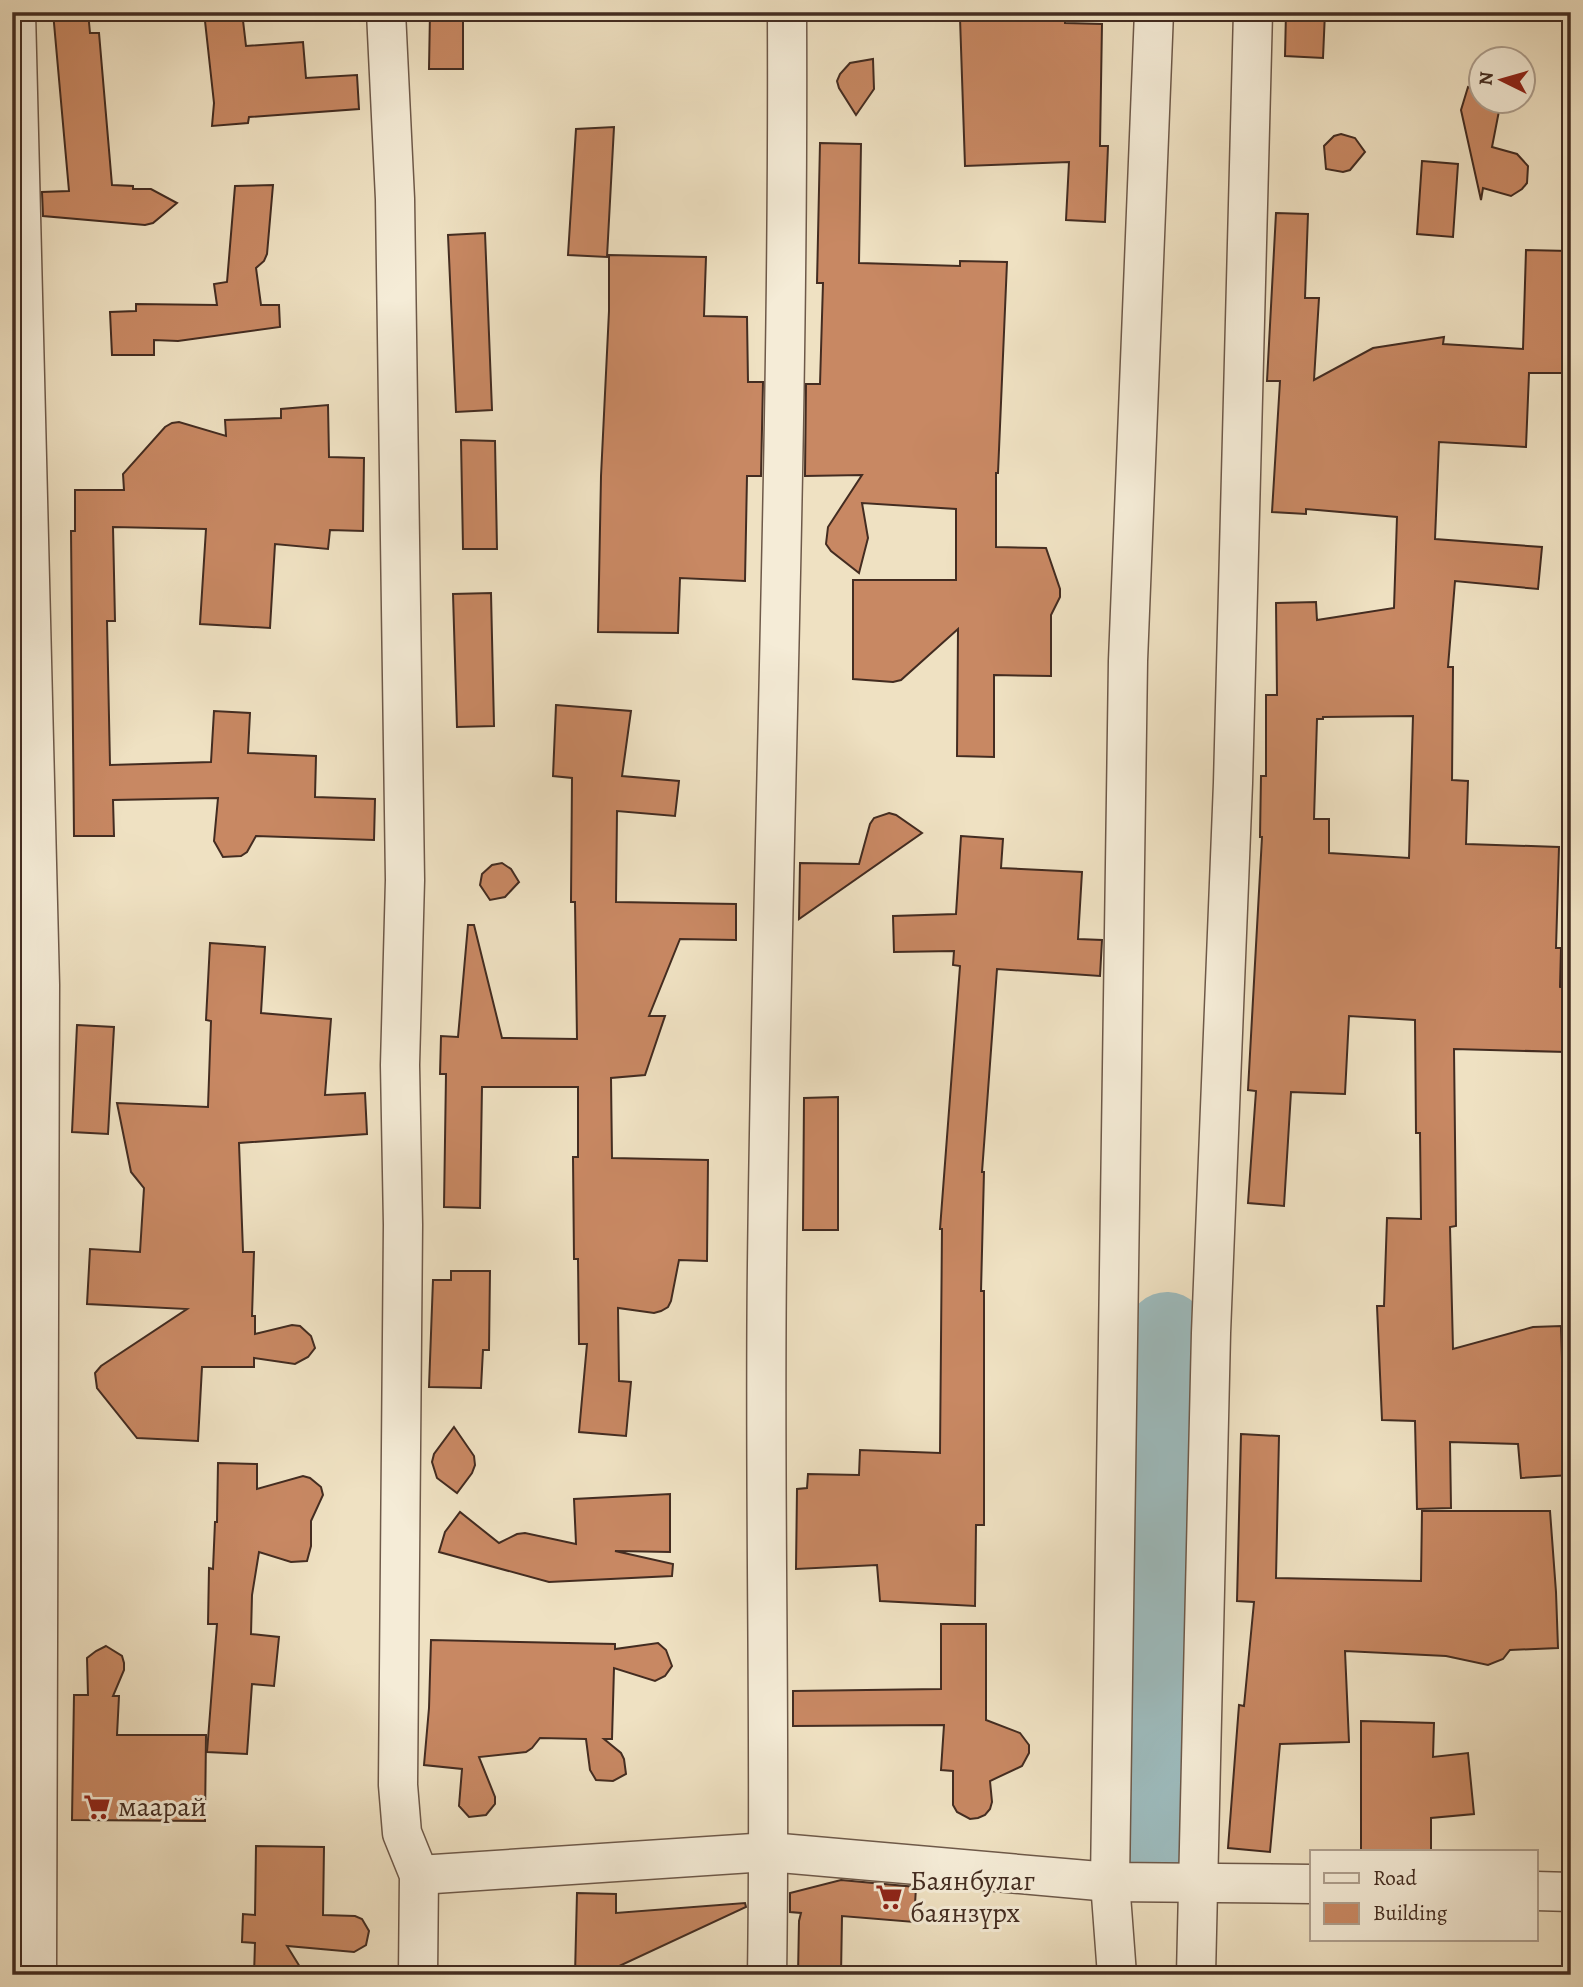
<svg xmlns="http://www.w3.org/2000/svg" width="1583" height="1987" viewBox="0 0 1583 1987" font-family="Alegreya,serif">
	<rect width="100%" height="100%" fill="#efe1c2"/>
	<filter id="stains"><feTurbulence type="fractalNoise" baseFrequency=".00286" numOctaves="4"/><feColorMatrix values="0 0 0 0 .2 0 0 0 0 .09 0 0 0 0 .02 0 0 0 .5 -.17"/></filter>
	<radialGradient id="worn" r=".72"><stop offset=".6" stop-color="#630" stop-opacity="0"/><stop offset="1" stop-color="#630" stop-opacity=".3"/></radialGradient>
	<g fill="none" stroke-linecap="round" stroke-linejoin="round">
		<!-- river -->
		<path stroke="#9dbbbd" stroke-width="80" d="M1153,1843l6,-282 8,-229"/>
	</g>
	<!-- building -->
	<g fill="#c88863" stroke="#432c21" stroke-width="2" fill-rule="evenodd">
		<path d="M53,12h35l2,21h9l13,152 21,1v3h18l26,14 -24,20 -8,2 -102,-9 -1,-24 27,-1z"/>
		<path d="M204,12h38l4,34 57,-4 3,36 51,-3 2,34 -110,8 -1,6 -36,3 2,-23z"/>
		<path d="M430,12h33v57h-34z"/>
		<path d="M1008,12h57v11l37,1 -2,122h8l-3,76 -39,-2 3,-58 -104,4 -5,-148 48,-2z"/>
		<path d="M1286,12h39l-2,46 -38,-2z"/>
		<path d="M873,59l1,30 -18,26 -17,-27 -2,-7 3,-7 10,-11z"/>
		<path d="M1468,87l13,4v11h16l2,9 -7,36 25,7 11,12 -1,17 -5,6 -11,7 -28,-8 -2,12 -20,-90z"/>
		<path d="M614,127l-7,130 -39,-2 8,-126z"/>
		<path d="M1341,134l14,4 10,14 -15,18 -7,2 -17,-3 -2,-23 10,-10z"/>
		<path d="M820,143l41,1 -2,119 101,3v-5l47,1 -9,211h-2v74l50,1 14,41v8l-9,18v61l-57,-1v82l-37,-1 1,-127 -57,51 -8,2 -40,-3v-99h103v-71l-94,-6 6,35 -9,35 -28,-22 -5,-7 2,-17 34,-52 -57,1 1,-92h14l3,-101h-6z"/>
		<path d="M1422,161l36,3 -5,73 -36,-3z"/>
		<path d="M273,185l-6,69 -3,7 -8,7 5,37h18l1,22 -102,14 -24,-1v15h-42l-2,-43 26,-1v-7l81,1 -3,-21 13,-2 8,-96z"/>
		<path d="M1276,213l32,1 -3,84h14l-5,82 59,-32 71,-11 -1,7 80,5 3,-99 43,1 -1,47h-2l-1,75h-36l-3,74 -87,-5 -4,97 107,8 -4,42 -83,-8 -7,86h5l-1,113 16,1 -2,63 93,3 -3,101h5l-1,39 7,1 -1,64 -112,-3 2,177 -6,1 3,122 80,-22 28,-1 2,64 6,-1 2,18v68l-50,3 -3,-34 -68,-2 1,66 -34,1 -2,-88 -33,-1 -5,-114h7l3,-88 34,1 -1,-86h-4l-1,-113 -66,-4 -4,78 -54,-2 -7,114 -36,-3 8,-112 -8,-1 14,-253h-2l1,-61h5v-81h11l-1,-92 40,-1 1,18 77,-12 3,-91 -91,-8v5l-34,-2 8,-131h-13zM1413,716l-4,142 -80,-5v-34h-15l3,-100h6v-2z"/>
		<path d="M485,233l7,177 -36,2 -8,-177z"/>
		<path d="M609,255l97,2 -2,59 43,1 1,65h15l-2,94h-14l-2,105 -65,-3 -2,55 -80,-1 3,-156 8,-165z"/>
		<path d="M328,405l1,52 35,1 -1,73 -33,-1 -2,19 -53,-5 -5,84 -70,-4 6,-95 -93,-2 2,94h-8l3,144 101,-3 3,-51 36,2 -2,40 68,3 -1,41 60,2 -1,41 -118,-4 -9,16 -6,4 -18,1 -9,-16 4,-43 -105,2 1,36h-40l-3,-305h4v-41h49l-1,-16 42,-47 7,-4 7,-1 47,14 -1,-16 56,-2v-9z"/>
		<path d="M461,440l34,1 2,108h-34z"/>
		<path d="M491,593l3,133 -37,1 -4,-133z"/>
		<path d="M556,705l75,6 -9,65 57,5 -4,35 -58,-5 -1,91 120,2v36l-56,-1 -31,77h16l-20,59 -34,3 1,80 96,2 -1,101 -28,-1 -8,41 -3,6 -7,4 -7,2 -36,-5 1,73 12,1 -5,54 -47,-4 8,-88h-8l-1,-85h-4l-1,-102h5v-70h-96l-2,121 -36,-1 2,-133h-6l1,-38 17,1 10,-112h6l28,113 75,1 -2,-137h-4l1,-124 -19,-2z"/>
		<path d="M889,813l7,2 26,18 -123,86 1,-56 59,1 11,-40 4,-6z"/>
		<path d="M961,836l42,3 -2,29 81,4 -4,67 24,1 -2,36 -103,-7 -15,203h2l-3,119h3v234h-8l-1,81 -95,-5 -3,-36 -81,4 1,-80 10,-1 1,-14 51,1 1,-25 80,3 2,-224h-2l20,-263 -7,-1 1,-14 -60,1 -1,-36 63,-2z"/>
		<path d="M502,863l9,6 8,13 -14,15 -15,3 -10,-15 2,-11 10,-9z"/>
		<path d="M210,943l55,4 -4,66 70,6 -6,76 40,-2 2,41 -128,9 4,109h11l-2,64h3v18l37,-9 8,1 11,10 4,12 -7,9 -13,7 -41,-6v9h-52l-4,74 -61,-3 -40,-50 -2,-15 6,-7 86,-57 -100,-5 3,-55 50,3 4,-64 -13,-16 -14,-69 91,4 3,-86 -5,-1z"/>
		<path d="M77,1025l37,2 -6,107 -36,-2z"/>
		<path d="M838,1097v133h-35l1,-132z"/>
		<path d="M451,1271h39l-1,79h-6l-2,38 -52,-1 4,-107h18z"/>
		<path d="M454,1427l20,29 1,9 -3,8 -15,20 -20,-15 -5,-16 2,-8z"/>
		<path d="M1241,1434l38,2 -3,142 145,3 1,-70h128l6,81 2,56 -48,2 -7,9 -15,6 -42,-9 -101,-5 4,91 -69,2 -10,108 -42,-4 11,-143 5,1 10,-104 -17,-1z"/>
		<path d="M218,1463l39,1v25l46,-13 7,2 11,9 2,8 -12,26v25l-4,15 -16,1 -32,-10 -7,43 -1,39 28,3 -5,49 -22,-2 -5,70 -40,-2 10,-128h-9l1,-56 4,1 2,-47h2z"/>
		<path d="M670,1494v58l-55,-1 58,13 -1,12 -123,6 -110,-30 6,-20 15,-20 39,31 18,-9 8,-1 51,11 -2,-45z"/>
		<path d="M941,1624h45v96l34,13 9,12v8l-7,13 -32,15 2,21 -2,7 -5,6 -7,3 -8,1 -13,-7 -4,-7v-34l-12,-1 3,-45 -151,1v-35l148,-2z"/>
		<path d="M431,1640l184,4v5l43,-6 8,7 6,16 -7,10 -10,5 -41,-13 -2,71h-8l17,14 3,6 2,15 -13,7 -17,-1 -6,-10 -4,-31 -46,-1 -8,10 -6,4 -47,5 16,40v7l-9,11 -17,2 -10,-11 3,-37 -38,-4 5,-57z"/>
		<path d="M106,1646l16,10 2,7v7l-11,26h6l-2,39h89l-1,86 -133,-1 2,-125h14l-1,-37 9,-7z"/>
		<path d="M1361,1721l73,2 -1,34 35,-4 6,61 -43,4v33h-70z"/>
		<path d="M256,1846l68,1 -1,68 32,1 7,3 7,12 -3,14 -12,7 -67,-6 18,29h-51l1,-32 -13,-1 1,-28 12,1z"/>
		<path d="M841,1880l75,7 -2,35 -72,-6 -1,59h-43l1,-54 2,-8 -11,-1v-19z"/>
		<path d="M577,1893l39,1v19l129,-10 1,4 -146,68h-25z"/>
	</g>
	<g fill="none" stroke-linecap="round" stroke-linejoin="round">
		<defs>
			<g id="minor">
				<path d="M16,12l24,973 -3,990"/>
				<path d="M386,12l9,187 10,681 -5,185 3,160 -5,560 4,48 17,42 -1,100"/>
				<path d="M419,1875l350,-23 341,30 202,2"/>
				<path d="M1536,1891l35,1"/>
				<path d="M767,1975c4,-237 -3,-474 0,-710 5,-418 22,-835 20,-1253"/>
				<path d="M1117,1975l-7,-93 18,-1221 26,-649"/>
				<path d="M1196,1975l15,-642 22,-550 20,-771"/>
			</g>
		</defs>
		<!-- minor casing -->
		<use href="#minor" stroke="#6e5949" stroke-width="41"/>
		<!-- minor -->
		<use href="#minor" stroke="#f5ecd7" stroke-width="38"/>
	</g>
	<!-- icons -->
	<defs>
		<symbol id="supermarket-bare" viewBox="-9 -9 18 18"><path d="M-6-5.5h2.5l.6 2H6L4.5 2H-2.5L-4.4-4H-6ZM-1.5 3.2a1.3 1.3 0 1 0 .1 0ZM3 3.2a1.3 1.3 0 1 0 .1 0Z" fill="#8f2418" stroke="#f5ecd7" stroke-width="2.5" paint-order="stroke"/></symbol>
	</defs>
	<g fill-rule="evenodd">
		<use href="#supermarket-bare" x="78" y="1788" width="38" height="38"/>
		<use href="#supermarket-bare" x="870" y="1878" width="38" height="38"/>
	</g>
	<g text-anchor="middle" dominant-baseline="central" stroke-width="6" stroke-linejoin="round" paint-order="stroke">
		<!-- poi labels -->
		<g font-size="28" fill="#432c21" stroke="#f5ecd7" text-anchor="start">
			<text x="118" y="1807">маарай</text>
			<text x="910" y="1881">Баянбулаг<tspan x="910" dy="32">баянзүрх</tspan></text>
		</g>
	</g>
	<!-- margin -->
	<rect width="1583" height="1987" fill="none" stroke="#efe1c2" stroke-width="42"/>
	<rect x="14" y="14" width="1555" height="1959" fill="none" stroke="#432c21" stroke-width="3.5"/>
	<rect x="21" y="21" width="1541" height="1945" fill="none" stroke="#432c21" stroke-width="2"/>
	<!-- legend -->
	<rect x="1310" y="1850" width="228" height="91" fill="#f5ecd7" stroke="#ae9f8e" stroke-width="2"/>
	<rect x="1324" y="1873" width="35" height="10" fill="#f5ecd7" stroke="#ae9f8e" stroke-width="2"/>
	<text x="1373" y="1885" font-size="21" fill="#432c21">Road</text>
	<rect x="1324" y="1903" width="35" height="21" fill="#c88863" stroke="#ae9f8e" stroke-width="2"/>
	<text x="1373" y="1920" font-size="21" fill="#432c21">Building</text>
	<!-- north arrow -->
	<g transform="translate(1502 80) rotate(275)"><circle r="33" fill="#f5ecd7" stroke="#ae9f8e" stroke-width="2"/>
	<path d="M0-5L12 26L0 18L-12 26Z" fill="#8f2418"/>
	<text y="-10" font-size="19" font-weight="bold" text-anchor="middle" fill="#432c21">N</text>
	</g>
	<rect width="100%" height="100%" filter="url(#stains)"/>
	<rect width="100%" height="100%" fill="url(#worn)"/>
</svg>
